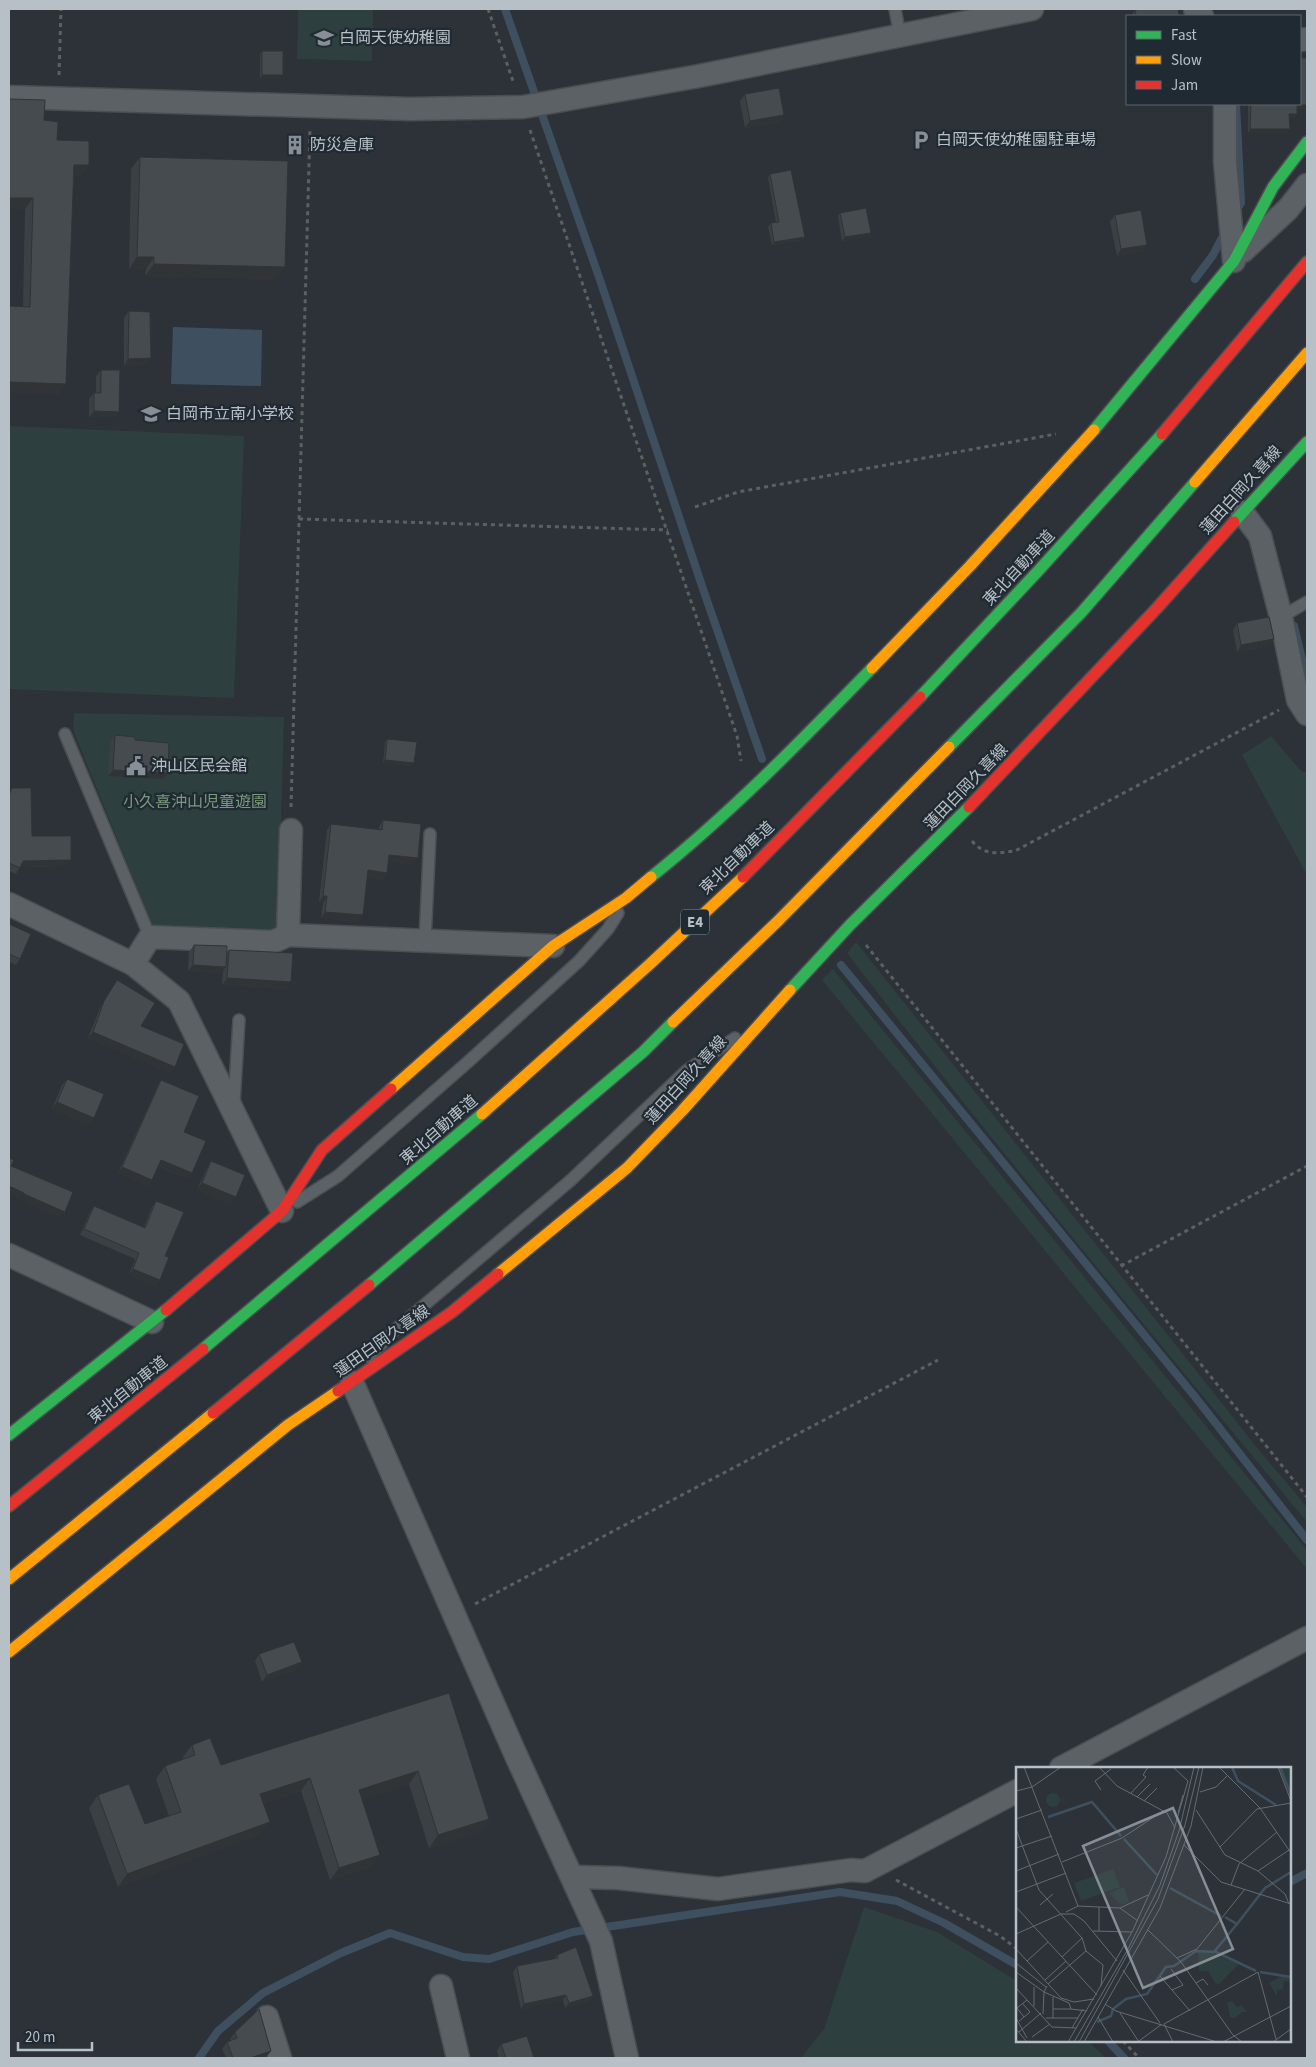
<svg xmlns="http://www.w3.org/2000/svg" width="1316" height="2067" viewBox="0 0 1316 2067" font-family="'Source Sans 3','Noto Sans JP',sans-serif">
	<rect width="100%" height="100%" fill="#2c3238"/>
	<!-- green -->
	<g fill="#2d3f3e">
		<path d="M298,9h75l-1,52 -75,-2z"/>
		<path d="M9,426l235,10 -10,262 -225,-9z"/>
		<path d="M74,713l210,4 -6,206 -5,11 -120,-7 -80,-197z"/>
		<path d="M1271,736l31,36h5v103l-65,-120z"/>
		<path d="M856,942l403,508 48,57v15c-155,-188 -312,-375 -460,-569z"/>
		<path d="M833,969l474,581v19l-485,-589z"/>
		<path d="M864,1907l73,25 80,49v60h71l18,17h-305l23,-29z"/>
	</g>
	<!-- water -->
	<path fill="#3e505f" d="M173,327l89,3 -1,56 -90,-2z"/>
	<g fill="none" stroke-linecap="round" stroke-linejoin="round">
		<!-- stream -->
		<g stroke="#3e505f" stroke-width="8">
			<path d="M505,9l95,271 103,309 59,170"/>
			<path d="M1235,213l6,-10 -5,-99"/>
			<path d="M1195,279l18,-24 12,-23"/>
			<path d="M1294,626l13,54"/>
			<path d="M841,965l355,433 111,142"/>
			<path d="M1290,1882l17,-9"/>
			<path d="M1108,2041l16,17"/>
			<path d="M199,2058l19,-27 45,-38 78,-40 49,-20 73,24 26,2 84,-27 267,-40 57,9 47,22 73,42"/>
		</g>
		<defs>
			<g id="lane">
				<path d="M895,9l5,27"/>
				<path d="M1281,617l26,-15"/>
				<path d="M65,734l85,203"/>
				<path d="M425,941l5,-107"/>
				<path d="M234,1103l5,-83"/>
				<path d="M297,1202l41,-26 131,-115 110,-100 29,-32 10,-16"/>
				<path d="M369,1357l26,-27 176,-150 115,-109 49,-33"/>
			</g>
			<g id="street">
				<path d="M1195,9l7,7"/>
				<path d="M1300,40l7,-1"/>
				<path d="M9,97l401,12 113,-2 176,-31 333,-67"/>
				<path d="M1225,104v58l9,99"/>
				<path d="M1243,251l45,-42 19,-24"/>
				<path d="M1242,512l18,24 21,81 17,83 9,14"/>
				<path d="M9,904l124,60 46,37 103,210"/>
				<path d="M288,935l3,-105"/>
				<path d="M133,964l17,-27 123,5 15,-7 265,11"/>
				<path d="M9,1255l143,67"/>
				<path d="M352,1382l162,369 87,190 26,117"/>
				<path d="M1061,1768l246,-130"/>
				<path d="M574,1877l44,1 100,11 133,-19 14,1 152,-80"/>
				<path d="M441,1986l17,72"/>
				<path d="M267,2017l13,41"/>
			</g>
			<g id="fast">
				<path d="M1094,430l140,-169 39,-74 34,-45"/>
				<path d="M1234,522l73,-80"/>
				<path d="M920,697l120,-128 122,-135"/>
				<path d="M949,747l132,-134 114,-131"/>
				<path d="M651,877c79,-63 151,-137 221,-209"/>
				<path d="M790,990l60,-65 119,-118"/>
				<path d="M369,1285l274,-233 30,-30"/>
				<path d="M203,1349l279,-235"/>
				<path d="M9,1435l157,-125"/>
			</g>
			<g id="slow">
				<path d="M1195,482l112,-129"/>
				<path d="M872,668l98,-102 124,-136"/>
				<path d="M673,1022l106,-102 170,-173"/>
				<path d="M391,1089l162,-143 73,-48 25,-21"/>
				<path d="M482,1114l168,-150 93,-87"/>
				<path d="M498,1274l129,-106 55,-57 108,-121"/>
				<path d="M9,1579l204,-166"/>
				<path d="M9,1652l279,-227 50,-34"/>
			</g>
			<g id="jam">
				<path d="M1162,434l145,-172"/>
				<path d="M969,807l188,-199 77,-86"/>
				<path d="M743,877l177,-180"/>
				<path d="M166,1310l116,-99 40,-61 69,-61"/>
				<path d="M338,1391l114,-79 46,-38"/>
				<path d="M213,1413l156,-128"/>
				<path d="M9,1506l194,-157"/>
			</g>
		</defs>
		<!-- lane casing -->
		<use href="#lane" stroke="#4a4e52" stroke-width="14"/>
		<!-- street casing -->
		<use href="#street" stroke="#4a4e52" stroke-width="25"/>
		<!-- fast casing -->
		<use href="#fast" stroke="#4a4e52" stroke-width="14"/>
		<!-- slow casing -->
		<use href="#slow" stroke="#4a4e52" stroke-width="14"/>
		<!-- jam casing -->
		<use href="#jam" stroke="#4a4e52" stroke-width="14"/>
		<!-- path -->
		<g stroke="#5b6063" stroke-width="3" stroke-dasharray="4 4" stroke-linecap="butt">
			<path d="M488,9l26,75"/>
			<path d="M59,75l2,-66"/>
			<path d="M530,130l207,606 4,25"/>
			<path d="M695,507l43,-15 318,-58"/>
			<path d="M299,519l369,11"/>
			<path d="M291,807l19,-678"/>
			<path d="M972,841c12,15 27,12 43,10l264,-141"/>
			<path d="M866,945l441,552"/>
			<path d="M1121,1266l186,-100"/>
			<path d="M475,1604l463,-244"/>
			<path d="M896,1880l104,56 17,13"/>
			<path d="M1123,2041l16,17"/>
		</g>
		<!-- lane -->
		<use href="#lane" stroke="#5c6165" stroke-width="11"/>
		<!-- street -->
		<use href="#street" stroke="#5c6165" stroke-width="22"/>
		<!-- fast -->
		<use href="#fast" stroke="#30b455" stroke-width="11"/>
		<!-- slow -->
		<use href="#slow" stroke="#ff9f0a" stroke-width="11"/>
		<!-- jam -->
		<use href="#jam" stroke="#e5322d" stroke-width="11"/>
	</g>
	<!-- wall -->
	<g fill="#3b4044">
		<path d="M1135,10l44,6h-48z"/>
		<path d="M262,51l19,28h-21v-25z"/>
		<path d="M1307,58v51h-10l-2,9h-6l-2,15h-39v-29h52z"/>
		<path d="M745,94l39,21 -4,7 -35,6 -5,-27z"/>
		<path d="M44,120l37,56h-7l-15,219 -36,-88 2,-98z"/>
		<path d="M140,157l137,122 -132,-3 1,-7h-17l2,-100z"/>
		<path d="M770,174l35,63 -2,3 -31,5 -4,-18 3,-4 5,-1 -8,-44z"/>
		<path d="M840,213l31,20 -3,3 -26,5 -4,-25z"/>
		<path d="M1115,215l32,30 -4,6 -26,5 -7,-34z"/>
		<path d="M129,311l22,47 -5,6 -22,2v-48z"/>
		<path d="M101,370l14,48h-26v-19l5,-6h2v-17z"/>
		<path d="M1237,623l32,23 -32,6 -4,-22z"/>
		<path d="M115,735l20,5 33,33 -5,6 -55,-3 2,-34z"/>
		<path d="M387,739l25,27 -29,-3 2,-21z"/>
		<path d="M12,788l20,48 35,30 -47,1 -4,7 -7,-3v-79z"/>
		<path d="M383,820l30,45 -24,-3 -2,11 -4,6 -16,-2 -4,38 -5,7 -37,-4 2,-15 -4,-1 8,-72 4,-6 48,5v-2z"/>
		<path d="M9,924l11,35 -4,6 -7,-3z"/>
		<path d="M194,945l32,8 3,-3 58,39 -65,-4 1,-15 -2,3 -33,-2 1,-19z"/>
		<path d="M117,980l24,46 34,41 -5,6 -82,-35 12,-30z"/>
		<path d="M67,1079l23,46 -38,-16 10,-24z"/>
		<path d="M161,1080l23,52 8,41 -4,6 -30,-13 -6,14 -4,6 -30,-13 40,-88z"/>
		<path d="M211,1161l20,43 -34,-14 10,-22z"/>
		<path d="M156,1201l9,55 -9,30 -27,-11 6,-16 -55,-24 10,-23 4,-6 50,21 8,-20z"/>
		<path d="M259,1654l43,8 -5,7 -35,13 -7,-21z"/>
		<path d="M449,1693l40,126 -9,12 -51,17 -20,-64 -47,15 9,68 -41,13 -29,-89 -37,12 -3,31 -143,53 -29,-79 9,-13 47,29 24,-8 -13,-37 9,-13 18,-7v-2l9,-12 29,20z"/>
		<path d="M557,1955l33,46 -25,7 -2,-8 -42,9 -8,-37 4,-6 37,-7z"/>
		<path d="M235,2032l36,19 -5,6 -3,1h-37l-4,-9 5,-7 4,-1 -1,-2z"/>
		<path d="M501,2044l33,14h-35l-2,-7z"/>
	</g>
	<!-- shaded-wall -->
	<g fill="#303437">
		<path d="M262,75h21l-2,4h-21z"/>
		<path d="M1297,105h10v4h-12z"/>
		<path d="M1289,114h8l-2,4h-8z"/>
		<path d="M784,115l-4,7 -35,6 5,-7z"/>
		<path d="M1250,129h40l-3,4h-39z"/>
		<path d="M74,165h15l-8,11h-15z"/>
		<path d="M9,198h24l-8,11h-16z"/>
		<path d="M871,233l-3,3 -26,5 3,-4z"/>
		<path d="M805,237l-2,3 -31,5 2,-3z"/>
		<path d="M1147,245l-4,6 -26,5 4,-7z"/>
		<path d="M137,257h17l-8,12h-17z"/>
		<path d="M154,264l131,3 -8,12 -132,-3z"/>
		<path d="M151,358l-5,6 -22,2 4,-7z"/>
		<path d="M9,382l57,2 -7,11 -50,-2z"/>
		<path d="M94,411l25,1 -4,6h-26z"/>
		<path d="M1274,639l-5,7 -32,6 4,-7z"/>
		<path d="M385,760l29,3 -2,3 -29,-3z"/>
		<path d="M113,770l55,3 -5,6 -55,-3z"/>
		<path d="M389,855l29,3 -5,7 -28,-3z"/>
		<path d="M71,860l-4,6 -48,1 4,-6z"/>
		<path d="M368,870l19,3 -4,6 -20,-2z"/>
		<path d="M323,896h4l-4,7 -4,-1z"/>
		<path d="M325,912l38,3 -5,7 -37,-4z"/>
		<path d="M193,965l33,2 -5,6 -33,-2z"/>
		<path d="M227,978l64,4 -4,7 -65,-4z"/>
		<path d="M93,1032l82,35 -5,6 -82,-35z"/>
		<path d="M57,1102l37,16 -4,7 -38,-16z"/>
		<path d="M161,1160l31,13 -4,6 -31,-14z"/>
		<path d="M122,1167l30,13 -4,6 -30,-13z"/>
		<path d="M202,1183l34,14 -5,7 -34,-14z"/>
		<path d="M9,1186l15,7 -4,6 -11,-5z"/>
		<path d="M24,1194l41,18 -5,6 -41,-17z"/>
		<path d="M133,1269l27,11 -4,6 -27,-11z"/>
		<path d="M302,1662l-5,7 -35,13 5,-7z"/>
		<path d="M418,1771l-9,13 -59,19 9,-13z"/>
		<path d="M310,1778l-9,13 -50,16 9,-13z"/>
		<path d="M489,1819l-9,12 -51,17 9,-13z"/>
		<path d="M270,1822l-9,12 -143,53 9,-13z"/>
		<path d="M380,1855l-9,12 -41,13 9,-12z"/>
		<path d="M566,1995l-3,5 -42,9 3,-5z"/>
		<path d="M593,1996l-3,5 -25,7 4,-5z"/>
		<path d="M271,2051l-5,6 -3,1h-13z"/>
	</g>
	<!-- building -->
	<g fill="#454b4f" stroke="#303437">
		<path d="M1142,9h36l1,7h-43l-1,-6z"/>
		<rect x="262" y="51" width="21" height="24"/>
		<path d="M1300,58h7v47h-10v9h-8l1,15h-40l1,-25h49z"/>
		<path d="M779,88l5,27 -34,6 -5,-27z"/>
		<path d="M9,99l36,1 -1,20 14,2 -1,18 32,1v24h-15l-8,219 -57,-2v-76l21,1 3,-109h-24z"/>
		<path d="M140,157l148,4 -3,106 -131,-3v-7h-17z"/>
		<path d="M791,170l14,67 -31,5 -3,-19 8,-1 -9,-48z"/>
		<path d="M866,208l5,25 -26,4 -5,-24z"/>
		<path d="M1141,210l6,35 -26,4 -6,-34z"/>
		<path d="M129,311l21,1 1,46 -23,1z"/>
		<path d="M101,370h19l-1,42 -25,-1v-18h7z"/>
		<path d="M1269,617l5,22 -33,6 -4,-22z"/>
		<path d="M115,735l20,2v3l34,3 -1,30 -55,-3z"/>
		<path d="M387,739l30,3 -3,21 -29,-3z"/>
		<path d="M12,788h19l1,48h39v24l-48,1 -3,7 -11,-5v-68z"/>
		<path d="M383,820l38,4 -3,34 -29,-3 -2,18 -19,-3 -5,45 -38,-3 2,-16h-4l8,-72 51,6z"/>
		<path d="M9,924l22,10 -11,25 -11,-5z"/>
		<path d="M194,945l33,1 -1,21 -33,-2z"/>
		<path d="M229,950l64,3 -2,29 -64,-4z"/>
		<path d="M117,980l38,23 -14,23 43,18 -9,23 -82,-35 11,-31z"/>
		<path d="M67,1079l37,15 -10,24 -37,-16z"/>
		<path d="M161,1080l38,16 -15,36 22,9 -14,32 -31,-13 -9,20 -30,-13z"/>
		<path d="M9,1158l5,2 -3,6 62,26 -8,20 -41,-18v-1l-15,-7z"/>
		<path d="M211,1161l34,14 -9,22 -34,-14z"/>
		<path d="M156,1201l28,11 -19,44 4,1 -9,23 -27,-11 6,-16 -55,-24 10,-23 51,22z"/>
		<path d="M294,1642l8,20 -35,13 -8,-21z"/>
		<path d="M449,1693l40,126 -51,16 -20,-64 -59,19 21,65 -41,13 -29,-90 -50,16 10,28 -143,52 -29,-79 31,-11 16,40 36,-12 -16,-46 30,-11 -3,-10 18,-7 11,27z"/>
		<path d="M576,1947l17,49 -24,7 -3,-8 -42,9 -7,-38 41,-8 -1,-3z"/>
		<path d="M259,2009l12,42 -21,7h-17l-6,-16 10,-4 -2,-6z"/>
		<path d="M527,2036l7,22h-28l-5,-14z"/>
	</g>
	<!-- icons -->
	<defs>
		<symbol id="school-bare" viewBox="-9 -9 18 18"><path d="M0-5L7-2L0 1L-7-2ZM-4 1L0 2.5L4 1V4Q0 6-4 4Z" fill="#878e95" stroke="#202a32" stroke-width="2.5" paint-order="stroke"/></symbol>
		<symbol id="parking-bare" viewBox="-9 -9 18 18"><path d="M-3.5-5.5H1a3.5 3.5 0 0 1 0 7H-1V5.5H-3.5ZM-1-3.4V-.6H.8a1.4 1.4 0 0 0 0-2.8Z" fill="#878e95" stroke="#202a32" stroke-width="2.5" paint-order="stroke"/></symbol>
		<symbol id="building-bare" viewBox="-9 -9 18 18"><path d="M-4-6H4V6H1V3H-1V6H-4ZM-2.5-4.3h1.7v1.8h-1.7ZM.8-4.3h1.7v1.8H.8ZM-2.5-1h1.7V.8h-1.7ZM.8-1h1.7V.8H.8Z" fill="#878e95" stroke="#202a32" stroke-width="2.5" paint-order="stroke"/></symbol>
		<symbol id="civic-bare" viewBox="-9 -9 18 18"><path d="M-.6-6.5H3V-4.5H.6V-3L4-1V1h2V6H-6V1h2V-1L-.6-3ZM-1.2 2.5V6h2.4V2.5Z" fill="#878e95" stroke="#202a32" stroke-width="2.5" paint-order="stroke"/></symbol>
	</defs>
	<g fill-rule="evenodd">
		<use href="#school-bare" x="310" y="24" width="28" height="28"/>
		<use href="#parking-bare" x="907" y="126" width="28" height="28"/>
		<use href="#building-bare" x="281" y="131" width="28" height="28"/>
		<use href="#school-bare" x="137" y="400" width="28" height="28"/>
		<use href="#civic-bare" x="122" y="752" width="28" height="28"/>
	</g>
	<g text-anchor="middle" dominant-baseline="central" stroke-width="4.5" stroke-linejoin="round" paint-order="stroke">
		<!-- shield labels -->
		<rect fill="#202a32" stroke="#8a939a" stroke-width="1" x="681" y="909.5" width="28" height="25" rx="4"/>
		<g font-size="15" font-weight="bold" fill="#b8c0c7">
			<text x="695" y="922">E4</text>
		</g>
		<!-- poi labels -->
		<g font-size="16" fill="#b8c0c7" stroke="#202a32" text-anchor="start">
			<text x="339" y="38">白岡天使幼稚園</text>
			<text x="936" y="140">白岡天使幼稚園駐車場</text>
			<text x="310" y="145">防災倉庫</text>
			<text x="166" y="414">白岡市立南小学校</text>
			<text x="151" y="766">沖山区民会館</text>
		</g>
		<!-- street labels -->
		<g font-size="16" fill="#b8c0c7" stroke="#202a32">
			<text transform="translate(1241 490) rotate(-48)">蓮田白岡久喜線</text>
			<text transform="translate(1019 568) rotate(-47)">東北自動車道</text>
			<text transform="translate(966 787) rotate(-46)">蓮田白岡久喜線</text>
			<text transform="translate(737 858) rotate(-44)">東北自動車道</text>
			<text transform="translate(686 1080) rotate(-48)">蓮田白岡久喜線</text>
			<text transform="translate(439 1130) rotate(-41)">東北自動車道</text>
			<text transform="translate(382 1341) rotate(-35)">蓮田白岡久喜線</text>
			<text transform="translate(128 1390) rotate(-39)">東北自動車道</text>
		</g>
		<!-- park labels -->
		<g font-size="16" fill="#799a7c" stroke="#202a32">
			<text x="195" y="802">小久喜沖山児童遊園</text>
		</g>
	</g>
	<!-- overview -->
	<g transform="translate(1016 1767)">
		<rect width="275" height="275" fill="#2c3238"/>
		<path d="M264,0h11v29zM30 33a7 7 0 1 1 14 0a7 7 0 1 1-14 0ZM97,102l7,18 -39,14 -7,-18zM108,120l5,15 -8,3 -12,-12zM188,184l9,2 26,11 -20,20 -4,-1 -7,-12h-9l-1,-19zM253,207h6l16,4v3h-7l-1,8 -6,1v6l-8,-13 12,-6zM216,234l5,6 5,-2 5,7h-5l-7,6 -5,-1 -3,-14z" fill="#2d3f3e"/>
		<path fill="none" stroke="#3e505f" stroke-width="2.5" d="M216,0l6,14 38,24M264,0l11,28M32,50l44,-15 29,34M108,72l33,36M154,121l51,28M209,150l12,7 28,-36 26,-16M198,185l23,-28M244,205l31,5M81,255l14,-6 2,-7 13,-10 21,-5 19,-27 8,-1 22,-15 20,1 40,19"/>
		<path fill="none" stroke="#646b71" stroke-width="1" d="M8,0l54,139M83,0l18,19 50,27 8,15M203,0l41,41 31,45M262,0l13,34M85,23l-6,-9 16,-12M0,24l16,-4 29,-20M184,25l16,-5 11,-11M115,26l15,-16 -3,-2 5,-8M121,30l13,-13M128,34l13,-13M180,43l29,45 33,16 27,23 4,10M162,46l5,-18M0,52l26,-9M0,62l23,61 43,48 4,13 17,14 -2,21M168,78l37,37 70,22M204,80l37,-38 34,-6M0,81l36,-12M46,95l60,-24 41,-27M0,104l43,-17M242,104l31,-21M215,118l8,-21 38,-32M0,125l50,-19M24,138l13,-11M0,140l81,88M104,141l28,-13M50,145l12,-6 42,2 18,13M132,163l33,32 52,73 9,7M77,164l39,1M83,164v-24M0,167l45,-20h13l10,7 33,40M0,182l45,49 13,4 20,-3M46,190l20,-19M161,191l20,-9 48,-60M11,194l21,-19M0,196l30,24M155,202l12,16 -11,5M107,203l37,53M0,205l28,20 25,11 2,6 16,2M144,209l30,35M29,213l21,-19M180,216l7,-4 5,6M32,217l38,-33M0,221l36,39 24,1M7,237l7,8 -6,5M89,237l11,7 101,31M18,239v-19M37,242h18M104,246l19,29M27,247l1,-22 3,-6M82,250l15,25M0,251l11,20M30,251h32M37,251v-21M3,254l5,-4 -7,-9 10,-8M56,261l11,-19M0,262l11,13M3,265l22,-19M16,270l18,-13M123,274l23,-17M52,275l64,-110 34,-75 22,-76 -15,-14M58,275l54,-93 32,-64 19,-54 15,-64M63,275l79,-143 27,-74 14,-58M68,275l76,-134 31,-82 12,-59M157,275l-9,-18 94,-52 18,67M207,275l68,-36M257,275l18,-13"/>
		<path fill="#878e95" fill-opacity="0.15" stroke="#878e95" stroke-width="2.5" d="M157,41l60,141 -90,39 -60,-142z"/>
		<rect width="275" height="275" fill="none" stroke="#b8c0c7" stroke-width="2.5"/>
	</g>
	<!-- border -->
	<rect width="1316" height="2067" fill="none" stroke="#b8c0c7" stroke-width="20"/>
	<!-- legend -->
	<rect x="1126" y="15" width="175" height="90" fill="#202a32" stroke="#5d666e"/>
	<rect x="1136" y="31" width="25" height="8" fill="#30b455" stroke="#5d666e"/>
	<text x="1171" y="40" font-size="15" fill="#b8c0c7">Fast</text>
	<rect x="1136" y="56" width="25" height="8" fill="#ff9f0a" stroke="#5d666e"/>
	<text x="1171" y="65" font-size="15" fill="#b8c0c7">Slow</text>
	<rect x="1136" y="81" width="25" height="8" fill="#e5322d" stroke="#5d666e"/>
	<text x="1171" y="90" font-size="15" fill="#b8c0c7">Jam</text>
	<!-- scale -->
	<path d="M18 2042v8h74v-8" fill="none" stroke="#b8c0c7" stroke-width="2.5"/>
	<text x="25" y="2042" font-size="15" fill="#b8c0c7" stroke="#202a32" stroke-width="4" paint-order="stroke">20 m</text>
</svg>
